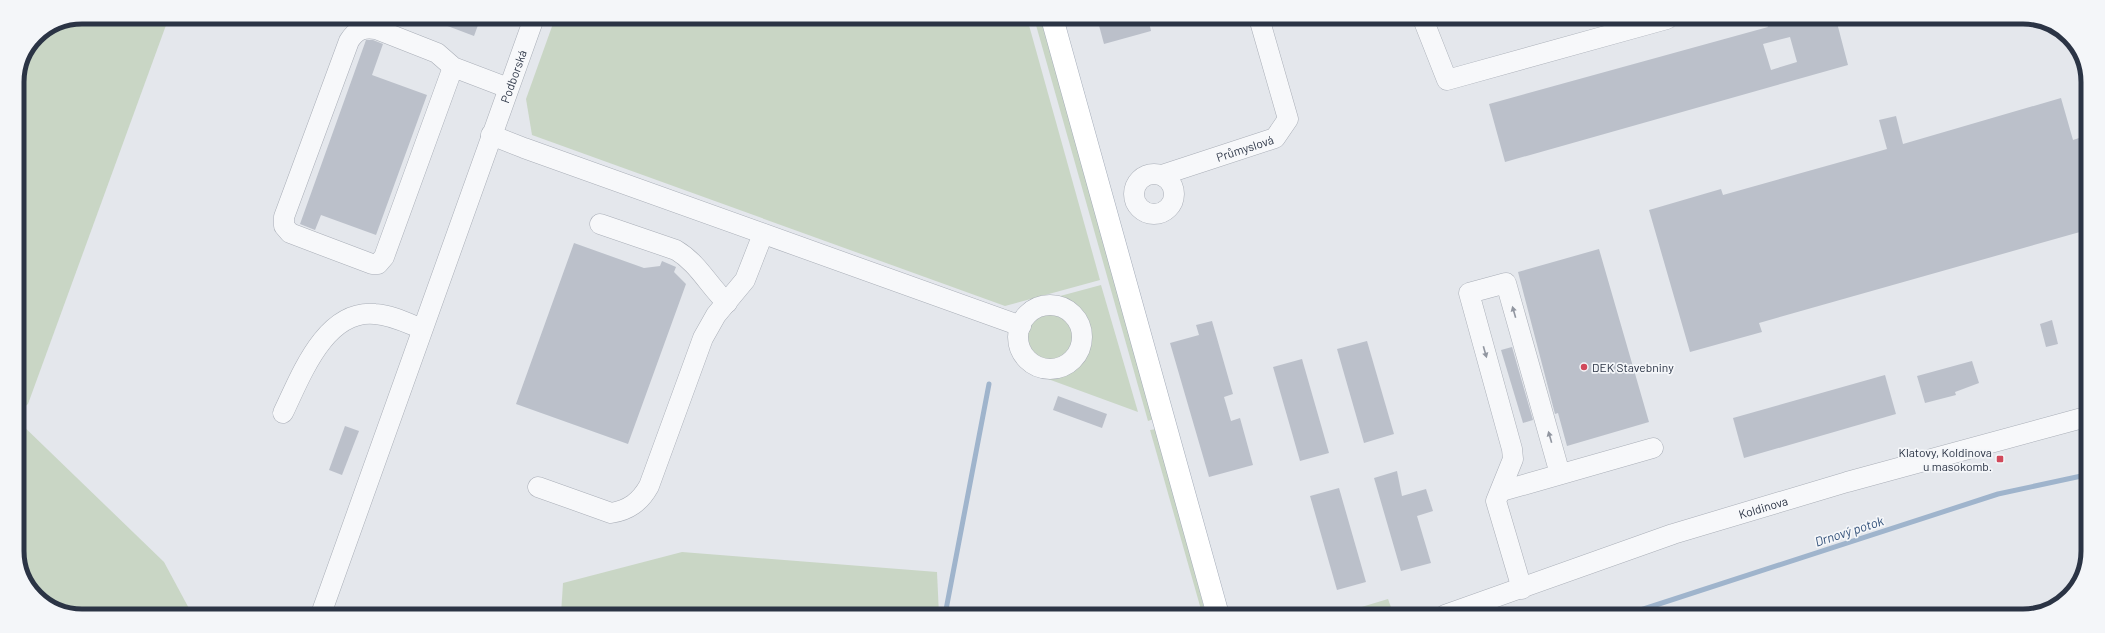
<svg xmlns="http://www.w3.org/2000/svg" width="2105" height="633" viewBox="0 0 2105 633" font-family="Barlow,sans-serif">
	<rect width="100%" height="100%" fill="#e4e7ec"/>
	<!-- green -->
	<g fill="#c9d6c5">
		<path d="M83,17h86l-141,387 -11,9v-331l19,-46z"/>
		<path d="M555,18h472l73,262 -95,26 -473,-171 -6,-36z"/>
		<path d="M1034,18h7l113,401 -6,2z"/>
		<path d="M1101,285l37,127 -90,-33c56,-2 56,-79 1,-80z"/>
		<circle cx="1050" cy="338" r="24"/>
		<path d="M17,420l147,142 28,52h-127l-32,-20 -16,-39z"/>
		<path d="M1157,429l45,170 3,16 -3,-2 -52,-183z"/>
		<path d="M682,552l255,20 2,43 -378,-1 2,-31z"/>
		<path d="M1388,599l4,11 -1,5h-56z"/>
	</g>
	<g fill="none" stroke-linecap="round" stroke-linejoin="round">
		<!-- stream -->
		<g stroke="#9fb4cc" stroke-width="5">
			<path d="M945,615l44,-231"/>
			<path d="M1622,616l376,-122 88,-19"/>
		</g>
	</g>
	<!-- building -->
	<g fill="#bbc0ca" fill-rule="evenodd">
		<path d="M429,17h52l-7,19 -45,-17z"/>
		<path d="M1097,18h51l3,13 -47,13z"/>
		<path d="M1784,19h52l12,46 -343,97 -16,-58 279,-77 -1,-3zM1790,37l7,25 -26,8 -8,-26z"/>
		<path d="M366,40h7l10,4 -11,31 55,20 -51,140 -55,-20 -6,15 -15,-6z"/>
		<path d="M2061,98l12,42 15,-5 -1,95 -328,93 3,9 -72,20 -41,-142 72,-21 2,6 164,-46 -8,-29 17,-4 7,28z"/>
		<path d="M574,243l70,25 16,-2 2,-5 14,6 -2,5 12,12 -58,160 -112,-40z"/>
		<path d="M1599,249l50,173 -82,24 -9,-33 -3,1 -37,-142z"/>
		<path d="M2052,320l6,24 -12,3 -6,-23z"/>
		<path d="M1212,321l21,73 -9,3 7,24 9,-3 13,47 -44,12 -39,-134 29,-8 -3,-10z"/>
		<path d="M1367,341l27,93 -30,9 -27,-94z"/>
		<path d="M1512,347l21,73 -10,3 -22,-73z"/>
		<path d="M1302,359l27,94 -29,8 -27,-94z"/>
		<path d="M1972,361l7,22 -24,9 1,3 -31,8 -8,-27z"/>
		<path d="M1885,375l11,39 -152,44 -11,-40z"/>
		<path d="M1058,396l49,18 -5,14 -49,-18z"/>
		<path d="M345,426l14,5 -17,44 -13,-5z"/>
		<path d="M1397,471l5,25 24,-7 7,22 -16,5 14,47 -30,8 -27,-93z"/>
		<path d="M1339,488l27,94 -29,8 -27,-94z"/>
	</g>
	<g fill="none" stroke-linecap="round" stroke-linejoin="round">
		<defs>
			<g id="minor">
				<path d="M1423,19l24,61 220,-61"/>
				<path d="M453,67l-69,190 -6,7h-6l-82,-31 -6,-7v-9l65,-176c7,-11 14,-14 27,-12l61,24 16,14 55,21"/>
				<path d="M491,135l33,13 497,178"/>
				<circle cx="1154" cy="194" r="20"/>
				<path id="s1" d="M1162,175l113,-37 13,-19 -29,-101"/>
				<path d="M600,224l76,26c22,13 33,36 51,53"/>
				<circle cx="1050" cy="337" r="32"/>
				<path d="M283,413c18,-37 42,-104 92,-99 17,1 32,9 47,15"/>
				<path d="M538,487l73,26c18,-3 29,-11 38,-27l54,-148 13,-23 29,-35 18,-46"/>
				<path d="M1502,491l151,-43"/>
				<path d="M1522,589l-26,-88 17,-42 -1,-10 -43,-156 37,-10 54,191"/>
				<path id="s2" d="M321,614l213,-596"/>
				<path id="s3" d="M1445,615l228,-81 174,-52 239,-65"/>
			</g>
			<path id="major" d="M1052,18l166,597"/>
		</defs>
		<!-- minor casing -->
		<use href="#minor" stroke="#a9aeb7" stroke-width="21"/>
		<!-- major casing -->
		<use href="#major" stroke="#a3abb8" stroke-width="23"/>
		<!-- minor -->
		<use href="#minor" stroke="#f7f8fa" stroke-width="20"/>
		<!-- major -->
		<use href="#major" stroke="#fff" stroke-width="22"/>
	</g>
	<!-- one-way arrows -->
	<defs><path id="oneway-solid" d="M-6-.8H1V-3.2L6.5 0L1 3.2V.8H-6Z"/></defs>
	<g fill="#9196a0">
		<use href="#oneway-solid" transform="translate(1514 312) rotate(-106)"/>
		<use href="#oneway-solid" transform="translate(1485 352) rotate(74)"/>
		<use href="#oneway-solid" transform="translate(1550 437) rotate(-106)"/>
	</g>
	<!-- markers -->
	<g fill="#d1495b" stroke="#f4f6f9" stroke-width="1.5">
		<circle cx="1584" cy="367" r="4"/>
		<rect x="1996" y="455" width="8" height="8" rx="2"/>
	</g>
	<g text-anchor="middle" dominant-baseline="central" stroke-width="3.5" stroke-linejoin="round" paint-order="stroke">
		<!-- street labels -->
		<g font-size="12" fill="#2b3445" stroke="#f4f6f9">
			<text stroke="none"><textPath href="#s2" startOffset="571">Podborská</textPath></text>
			<text stroke="none"><textPath href="#s1" startOffset="87">Průmyslová</textPath></text>
			<text stroke="none"><textPath href="#s3" startOffset="336">Koldinova</textPath></text>
		</g>
		<!-- poi labels -->
		<g font-size="12" fill="#2b3445" stroke="#f4f6f9" text-anchor="start">
			<text x="1592" y="367">DEK Stavebniny</text>
			<text x="1992" y="452" text-anchor="end">Klatovy, Koldinova<tspan x="1992" dy="14">u masokomb.</tspan></text>
		</g>
		<!-- water labels -->
		<g font-size="13" font-style="italic" fill="#34527a" stroke="#f4f6f9">
			<text transform="translate(1849 531) rotate(-18)">Drnový potok</text>
		</g>
	</g>
	<!-- crop -->
	<path d="M0 0H2105V633H0ZM82 24H2023A58 58 0 0 1 2081 82V551A58 58 0 0 1 2023 609H82A58 58 0 0 1 24 551V82A58 58 0 0 1 82 24Z" fill="#f4f6f9" fill-rule="evenodd"/>
	<path fill="none" stroke="#2b3445" stroke-width="5" d="M82 24H2023A58 58 0 0 1 2081 82V551A58 58 0 0 1 2023 609H82A58 58 0 0 1 24 551V82A58 58 0 0 1 82 24Z"/>
</svg>
